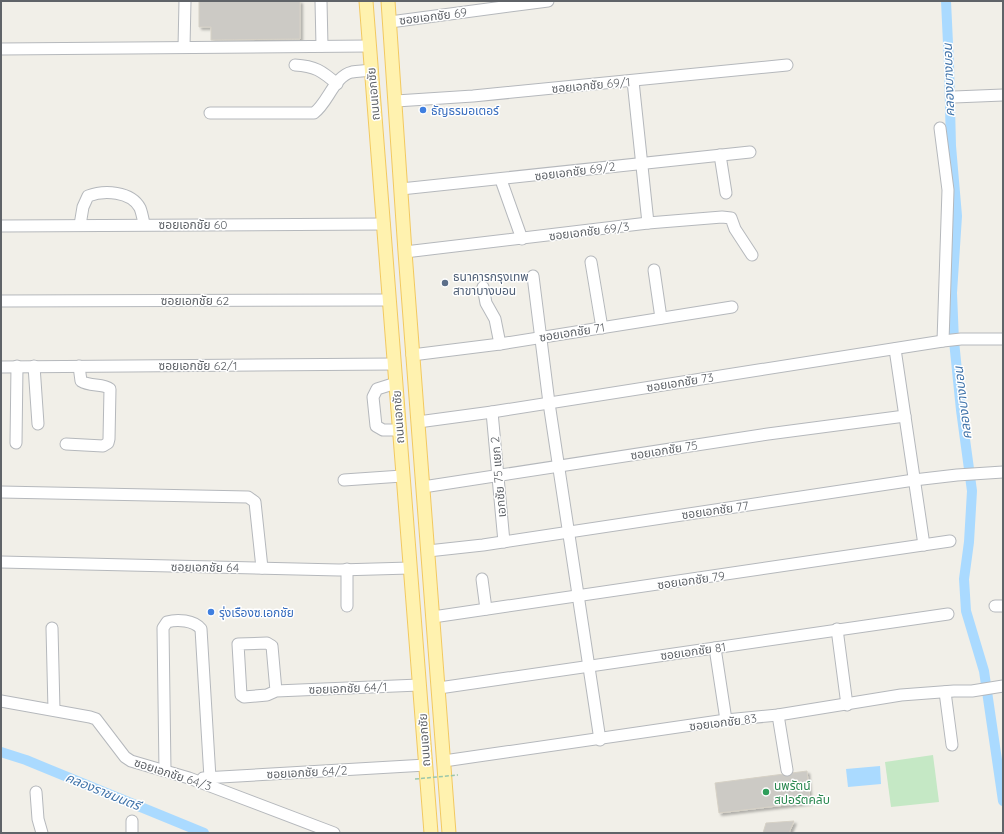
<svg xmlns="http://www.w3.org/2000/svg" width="1004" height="834" viewBox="0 0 1004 834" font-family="Quicksand,'Noto Sans Thai',sans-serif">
	<defs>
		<filter id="shadow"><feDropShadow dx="2.5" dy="2.5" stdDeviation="1" flood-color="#0004"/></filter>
	</defs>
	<rect width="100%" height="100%" fill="#f1efe8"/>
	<!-- green -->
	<path fill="#c5e8c5" d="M933,755l6,47 -48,5 -6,-45z"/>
	<!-- water -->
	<path fill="#aadaff" d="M880,766l1,18 -33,3 -2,-18z"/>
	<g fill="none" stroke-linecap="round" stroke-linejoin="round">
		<!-- canal -->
		<g stroke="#aadaff" stroke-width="10">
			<path d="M946,1l3,64 2,81 6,70 -5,77 2,48 7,69 11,81 -3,51 -5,37 2,32 18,60 19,130"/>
			<path d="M1,752l25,8 178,73"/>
		</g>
	</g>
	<!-- building -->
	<g fill="#cccac5" stroke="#d6d1c6" filter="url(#shadow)">
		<path d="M199,1h101v38l-89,1v-13h-12z"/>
		<path d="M807,771l3,31 -91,11 -4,-30z"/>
		<path d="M794,821l-5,12h-26l3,-10z"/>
	</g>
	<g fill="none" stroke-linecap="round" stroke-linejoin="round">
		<defs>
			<g id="minor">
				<path d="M321,1l1,45"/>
				<path d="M390,22l158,-21"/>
				<path d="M184,47l1,-46"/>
				<path d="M1,49l368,-3"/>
				<path d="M295,65c20,1 27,6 42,19"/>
				<path d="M633,81l15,142"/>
				<path d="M954,97l49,-2"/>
				<path d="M396,101l77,-5 314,-31"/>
				<path d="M210,113h104c14,-10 20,-37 38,-41 6,-1 13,-1 19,-2"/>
				<path d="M940,128l8,62 -5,151"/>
				<path d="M720,155l6,38"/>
				<path d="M501,180l21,59"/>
				<path d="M401,189l349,-37"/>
				<path d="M80,225l3,-18 5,-11c16,-6 43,-5 52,12 2,5 3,11 4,16"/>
				<path d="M1,226l383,-2"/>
				<path d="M405,252l243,-29 74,-6 9,1 4,11 17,26"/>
				<path d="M591,262l11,66"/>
				<path d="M654,270l7,48"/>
				<path d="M533,276l16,127 51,337"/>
				<path d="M483,287l3,16 9,16 5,25"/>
				<path d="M1,301l388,-1"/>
				<path d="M895,349l29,196"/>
				<path d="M412,355l88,-11 232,-37"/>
				<path d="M34,366l4,58"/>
				<path d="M1,367l393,-3"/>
				<path d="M396,383l-19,6 -4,8 3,29 7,4h16"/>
				<path d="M492,412l12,130"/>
				<path d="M418,422l74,-10 451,-71 18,-2h42"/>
				<path d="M16,443l1,-77"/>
				<path d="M66,444l37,2 5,-3 1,-4 1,-50c-7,-6 -20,-2 -29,-8l-2,-15"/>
				<path d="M344,480l58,-4"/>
				<path d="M423,487l345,-53 137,-18"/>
				<path d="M1,492l247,5 7,5 7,66"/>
				<path d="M428,551l55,-6 431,-65 43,-5 46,-3"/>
				<path d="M1,562l338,8 71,-2"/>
				<path d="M482,579l4,30"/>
				<path d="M347,606v-37"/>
				<path d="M995,606h8"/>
				<path d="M433,617l517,-76"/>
				<path d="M52,628l2,82"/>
				<path d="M837,629l10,76"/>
				<path d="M715,648l11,72"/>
				<path d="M439,688l509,-74"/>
				<path d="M276,691l-4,-45 -5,-3 -29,1 3,51 3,2 23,-2 9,-4 143,-6"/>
				<path d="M945,692l7,53"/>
				<path d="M1,701l89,16 6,2 29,38 6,4 58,17 145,55"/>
				<path d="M778,715l9,55"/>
				<path d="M444,761l282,-41 52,-5 123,-20 53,-4h18l31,-5"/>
				<path d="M165,770l-2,-142 4,-6c10,-3 27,-2 34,7l9,149"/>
				<path d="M203,778l223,-13"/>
				<path d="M36,792l2,27 4,14"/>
				<path d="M132,821v12"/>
			</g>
			<g id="major">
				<path d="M366,1l65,832"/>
				<path d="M388,1l17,251 44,581"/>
			</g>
		</defs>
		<!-- minor casing -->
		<use href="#minor" stroke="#b5b8bc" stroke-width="13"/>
		<!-- major casing -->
		<use href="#major" stroke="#f2c960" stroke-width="15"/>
		<!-- minor -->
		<use href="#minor" stroke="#fff" stroke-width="11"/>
		<!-- major -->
		<use href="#major" stroke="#fff2af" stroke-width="13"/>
		<!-- path-bridge -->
		<path stroke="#9cc7a9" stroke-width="1.5" stroke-dasharray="4 2" stroke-linecap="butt" d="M415,779l43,-4"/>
	</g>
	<!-- markers -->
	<g fill="#3f7fe0" stroke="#fff" stroke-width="1.5">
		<circle cx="423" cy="110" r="4"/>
		<circle cx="211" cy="612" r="4"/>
	</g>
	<circle fill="#5c6f8a" stroke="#fff" stroke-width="1.5" cx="445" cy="283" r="4"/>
	<circle fill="#2e9e5b" stroke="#fff" stroke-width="1.5" cx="766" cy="792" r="4"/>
	<g text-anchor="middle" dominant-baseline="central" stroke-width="3" stroke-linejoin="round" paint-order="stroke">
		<!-- street labels -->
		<g font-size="12" fill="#5f6368" stroke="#fff">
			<text transform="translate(433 16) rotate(-7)">ซอยเอกชัย 69</text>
			<text transform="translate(591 85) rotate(-5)">ซอยเอกชัย 69/1</text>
			<text transform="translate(373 94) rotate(-95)">ถนนเอกชัย</text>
			<text transform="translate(575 171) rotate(-7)">ซอยเอกชัย 69/2</text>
			<text x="193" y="224">ซอยเอกชัย 60</text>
			<text transform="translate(589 231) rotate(-7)">ซอยเอกชัย 69/3</text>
			<text x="195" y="300">ซอยเอกชัย 62</text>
			<text transform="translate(572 332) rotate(-9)">ซอยเอกชัย 71</text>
			<text x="198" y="365">ซอยเอกชัย 62/1</text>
			<text transform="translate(680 382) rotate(-9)">ซอยเอกชัย 73</text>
			<text transform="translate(398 417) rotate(-94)">ถนนเอกชัย</text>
			<text transform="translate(664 450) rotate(-9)">ซอยเอกชัย 75</text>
			<text transform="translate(498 477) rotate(-95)">เอกชัย 75 แยก 2</text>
			<text transform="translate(715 510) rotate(-8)">ซอยเอกชัย 77</text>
			<text transform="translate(205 567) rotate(1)">ซอยเอกชัย 64</text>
			<text transform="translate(691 580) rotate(-8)">ซอยเอกชัย 79</text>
			<text transform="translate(693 651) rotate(-8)">ซอยเอกชัย 81</text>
			<text transform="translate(348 688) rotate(-2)">ซอยเอกชัย 64/1</text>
			<text transform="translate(723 722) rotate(-7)">ซอยเอกชัย 83</text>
			<text transform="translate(424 740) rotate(-94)">ถนนเอกชัย</text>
			<text transform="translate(307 772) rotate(-3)">ซอยเอกชัย 64/2</text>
			<text transform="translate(173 774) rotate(18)">ซอยเอกชัย 64/3</text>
		</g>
		<!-- shop labels -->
		<g font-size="12" fill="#366cbe" stroke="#fff" text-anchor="start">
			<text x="431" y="110">ธัญธรมอเตอร์</text>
			<text x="219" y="612">รุ่งเรืองซ.เอกชัย</text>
		</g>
		<!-- service labels -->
		<g font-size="12" fill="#4e5e75" stroke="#fff" text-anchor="start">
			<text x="453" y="276">ธนาคารกรุงเทพ<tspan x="453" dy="14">สาขาบางบอน</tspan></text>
		</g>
		<!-- leisure labels -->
		<g font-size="12" fill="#27864d" stroke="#fff" text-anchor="start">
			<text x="774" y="785">นพรัตน์<tspan x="774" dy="14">สปอร์ตคลับ</tspan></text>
		</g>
		<!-- water labels -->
		<g font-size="13" font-style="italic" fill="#4174aa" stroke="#fff">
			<text transform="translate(948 80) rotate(-92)">คลองบางบอน</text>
			<text transform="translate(962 403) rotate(-97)">คลองบางบอน</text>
			<text transform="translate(103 791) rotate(22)">คลองราชมนตรี</text>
		</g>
	</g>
	<!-- border -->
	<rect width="1004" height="834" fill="none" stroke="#5f6368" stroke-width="4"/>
</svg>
